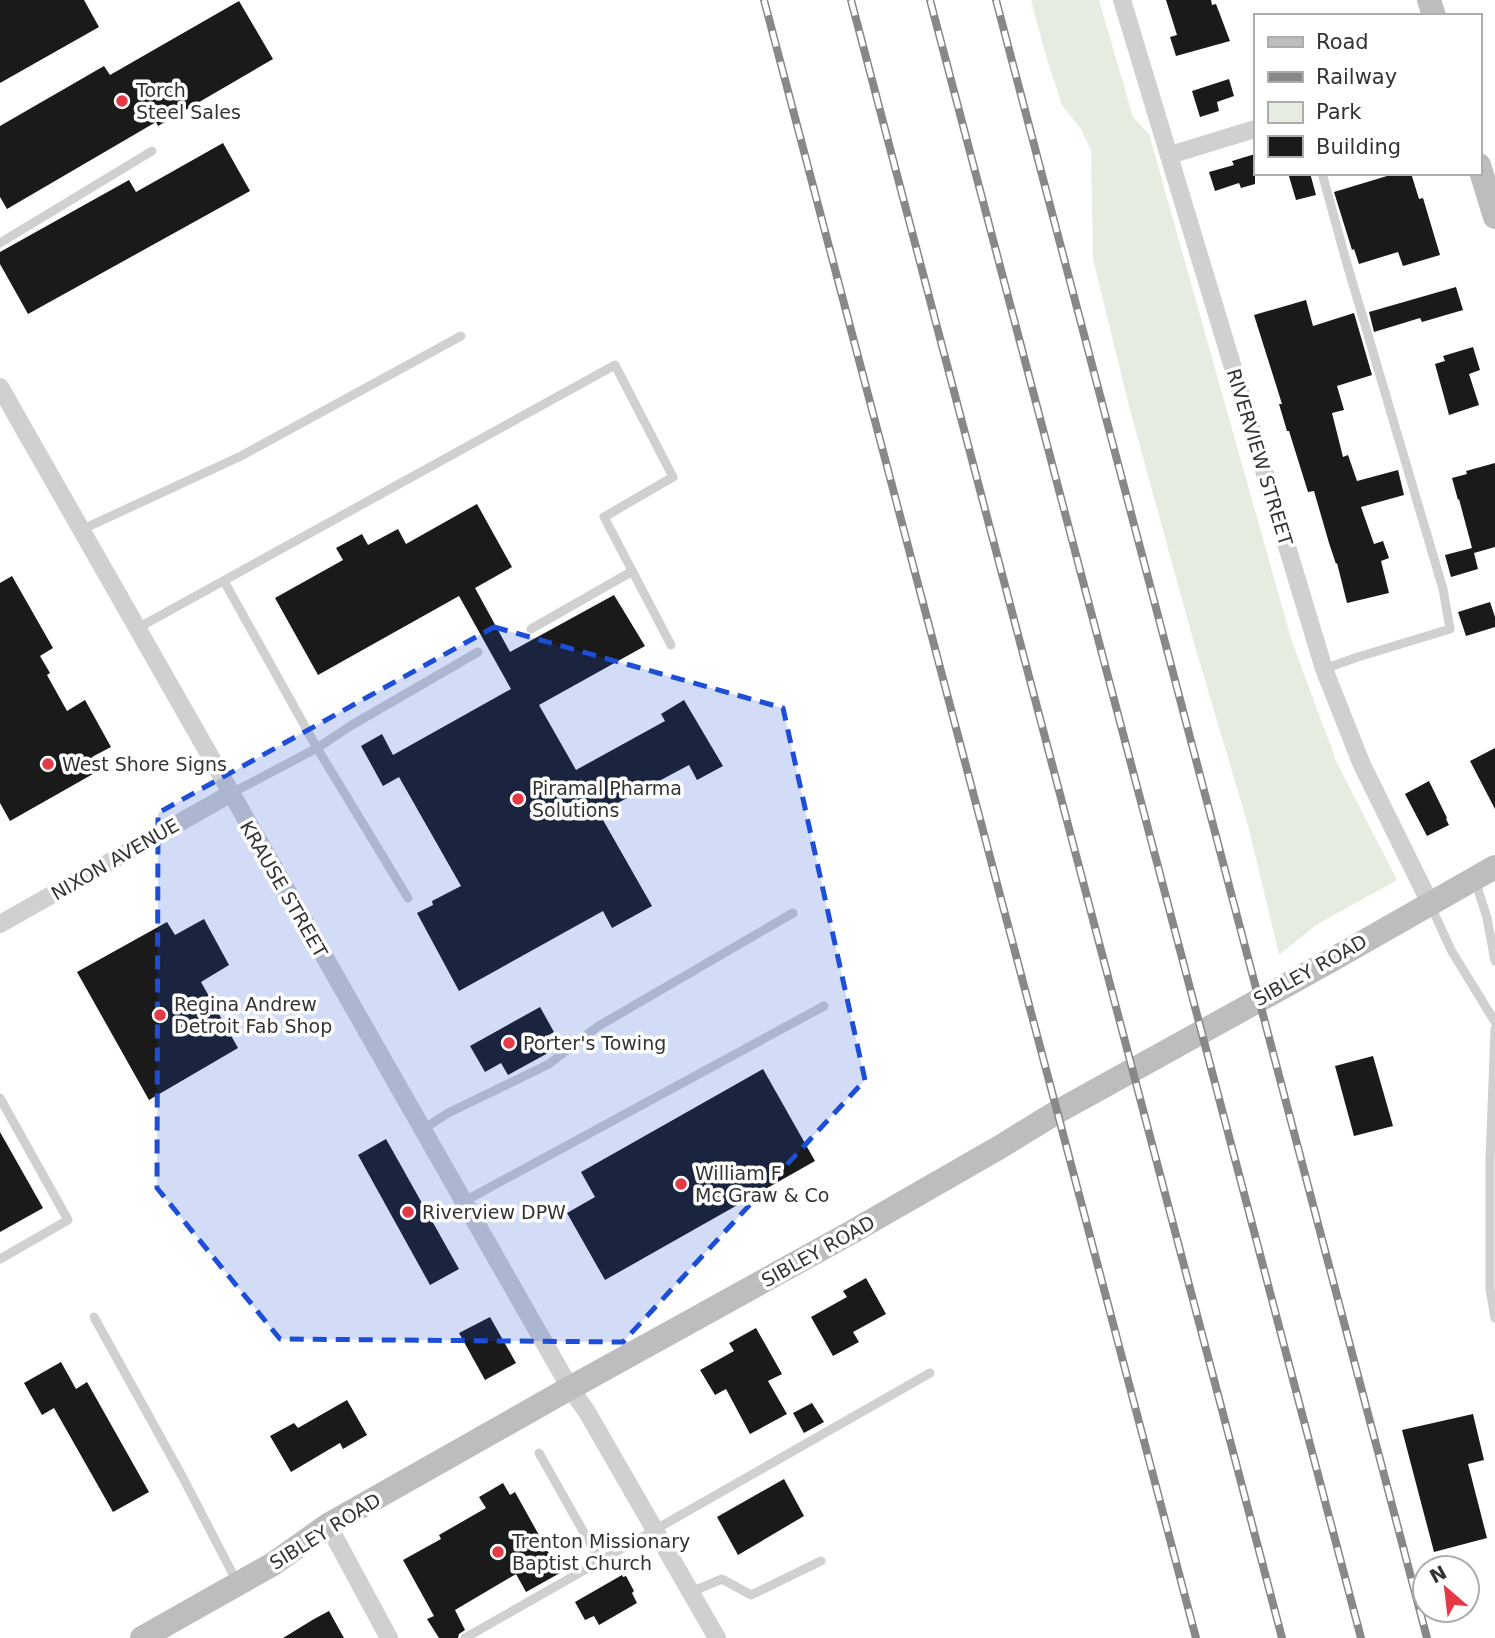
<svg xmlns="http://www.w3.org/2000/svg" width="1495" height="1638" viewBox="0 0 1495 1638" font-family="'DejaVu Sans',sans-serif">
	<rect width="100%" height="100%" fill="#fff"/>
	<!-- green -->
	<path fill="#e6ecdf" d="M1031,0h68l34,117 16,17 143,508 45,121 60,117 -81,45 -37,30 -30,-126 -55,-186 -64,-233 -37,-151 -2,-108 -10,-22 -19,-24 -16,-49z"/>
	<!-- building -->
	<g fill="#1a1a1a">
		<path d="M0,0h84l15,27 -99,56z"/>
		<path d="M1166,0h45l1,5 4,-1 14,37 -54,15 -6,-19 7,-2z"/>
		<path d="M239,1l34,58 -115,67 -2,-4 -149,87 -7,-12v-71l104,-60 6,9z"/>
		<path d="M1229,79l5,17 -17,6 2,9 -19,6 -8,-26z"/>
		<path d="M223,143l27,48 -222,123 -28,-50v-12l129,-72 7,12z"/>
		<path d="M1255,154v30l-14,4 -2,-5 -24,8 -6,-19 25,-7 -2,-4z"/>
		<path d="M1288,173h22l6,22 -20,5z"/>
		<path d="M1397,173h14l8,26 4,-1 17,57 -37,11 -5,-14 -39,12 -5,-15 -2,1 -18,-58z"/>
		<path d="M1456,287l7,23 -41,12 -2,-4 -46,14 -5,-20z"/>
		<path d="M1306,300l7,26 41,-13 18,62 -35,11 7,24 -12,3 11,44 5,-2 9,26 41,-11 6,25 -43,12 13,37 9,-3 6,17 -8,3 8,32 -42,10 -10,-40 -1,1 -7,-21 -15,-52 -6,1 -19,-61h-2l-8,-27h3l-28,-89z"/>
		<path d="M1473,347l7,23 -11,4 10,31 -30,10 -14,-51 10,-3 -2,-5z"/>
		<path d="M1495,463v84l-21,6 4,16 -27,8 -6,-22 27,-7 -13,-49 -1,1 -6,-22 15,-4 -1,-3z"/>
		<path d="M477,504l35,63 -37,21 35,64 104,-57 31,51 -106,59 37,65 89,-49 -4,-7 23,-14 39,66 -26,14 -8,-15 -90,48 53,93 -40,22 -9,-17 -144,80 -42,-78 16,-8 -1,-4 29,-15 -62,-109 -16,9 -22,-40 21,-12 11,21 118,-66 -52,-93 -141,79 -43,-77 68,-38 -7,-12 26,-14 6,11 30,-16 8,15z"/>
		<path d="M12,576l41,72 -13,8 10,17 -3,2 20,36 18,-11 26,47 -19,10 8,13 -90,51 -10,-18v-220z"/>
		<path d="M1490,602l5,15v10l-29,9 -8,-24z"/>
		<path d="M1495,748v61l-25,-48z"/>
		<path d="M1429,781l18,37 -1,1 3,6 -22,11 -22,-42z"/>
		<path d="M204,919l25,46 -28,17 37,66 -89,52 -72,-128 90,-50 8,13z"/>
		<path d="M540,1007l14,25 -14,8 8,13 -40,22 -7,-12 -16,9 -15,-26z"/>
		<path d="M1373,1056l20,70 -39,10 -19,-70z"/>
		<path d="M763,1069l52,92 -210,119 -38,-67 28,-16 -14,-25z"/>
		<path d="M0,1132l43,76 -43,24z"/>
		<path d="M386,1139l73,130 -29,16 -72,-130z"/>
		<path d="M866,1278l20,36 -33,18 6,10 -26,14 -22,-39 36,-20 -4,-6z"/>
		<path d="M490,1317l26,46 -31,17 -26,-47z"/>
		<path d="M756,1328l26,46 -14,7 19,33 -37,20 -24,-45 -11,6 -15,-25 34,-19 -5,-8z"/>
		<path d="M61,1362l15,27 11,-7 62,110 -36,20 -59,-104 -12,7 -18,-32z"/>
		<path d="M347,1400l20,35 -24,14 -3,-6 -49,29 -21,-36 24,-13 4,5z"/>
		<path d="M812,1403l12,19 -20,11 -11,-20z"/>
		<path d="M1473,1414l11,46 -16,4 19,74 -53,14 -32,-122z"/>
		<path d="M784,1479l20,37 -66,39 -21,-38z"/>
		<path d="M503,1483l7,12 5,-3 45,81 -34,19 -10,-18 -61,36 10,20 -6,4 -1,4h-19l-12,-19 7,-3 -31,-56 38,-21 -2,-4 47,-27 -7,-11z"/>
		<path d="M622,1575l1,2 3,-1 8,15 -2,2 5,10 -38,22 -5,-9 -9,4 -10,-18z"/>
		<path d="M329,1611l15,27h-61l31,-19z"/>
	</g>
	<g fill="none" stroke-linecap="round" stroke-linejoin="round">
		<!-- lane -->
		<g stroke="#d0d0d0" stroke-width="9">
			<path d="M1322,173l23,84 98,332 7,40 -92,28 -34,12"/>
			<path d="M0,243l152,-92"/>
			<path d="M81,530l160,-74 220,-120"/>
			<path d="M224,581l93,167 35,-23 126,-73"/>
			<path d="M136,629l479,-264 58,112 -69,40 67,128"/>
			<path d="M531,629l100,-57"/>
			<path d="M230,794l87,-46 91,150"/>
			<path d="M1475,880l12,38 8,43"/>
			<path d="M1430,904l21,46 44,72"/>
			<path d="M1495,1029l-5,131v129l5,29"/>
			<path d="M0,1098l68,122 -68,39"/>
			<path d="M422,1130l26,-17 101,-49 48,-37 196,-114"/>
			<path d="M463,1202l361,-196"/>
			<path d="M94,1317l88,159 55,106"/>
			<path d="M539,1453l61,108"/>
			<path d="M691,1592l31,-13 29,16 70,-34"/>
			<path d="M465,1638l465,-265"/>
		</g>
		<!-- street -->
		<g stroke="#d0d0d0" stroke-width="18">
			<path d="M1122,0l202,669 38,96 68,138"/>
			<path d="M1170,155l85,-26"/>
			<path d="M0,387c189,335 378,669 570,1001l17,24 130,226"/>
			<path d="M0,924l230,-130"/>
			<path d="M328,1525l61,113"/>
		</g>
		<!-- secondary -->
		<g stroke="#bdbdbd" stroke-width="24">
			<path d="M1429,0l5,16"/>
			<path d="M1479,165l16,52"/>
			<path d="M142,1638l131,-74 55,-39 242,-137 282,-156 148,-85 57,-35 273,-151 165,-94"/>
		</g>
		<defs>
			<g id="rail">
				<path d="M764,0l432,1638"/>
				<path d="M851,0l431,1638"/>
				<path d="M930,0l431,1638"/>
				<path d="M996,0l431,1638"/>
			</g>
		</defs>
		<!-- rail casing -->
		<use href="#rail" stroke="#888" stroke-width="8"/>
		<!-- rail -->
		<use href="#rail" stroke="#fff" stroke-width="5" stroke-dasharray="16" stroke-linecap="butt"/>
	</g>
	<!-- marked area -->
	<path fill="#1d4ed8" fill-opacity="0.2" stroke="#1d4ed8" stroke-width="5" stroke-dasharray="14 9" stroke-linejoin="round" d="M494,627l289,81 82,372 -242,262 -343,-3 -123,-151 1,-375z"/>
	<!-- markers -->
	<g fill="#e63946" stroke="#fff" stroke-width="2.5">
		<circle cx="122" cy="101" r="7"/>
		<circle cx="48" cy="764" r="7"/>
		<circle cx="518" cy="799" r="7"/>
		<circle cx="160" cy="1015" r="7"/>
		<circle cx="509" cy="1043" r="7"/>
		<circle cx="681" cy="1184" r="7"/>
		<circle cx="408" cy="1212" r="7"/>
		<circle cx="498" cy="1552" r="7"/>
	</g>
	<g text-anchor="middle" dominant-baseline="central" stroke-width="7" stroke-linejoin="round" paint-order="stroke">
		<!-- poi labels -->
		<g font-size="19" fill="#333" stroke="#fff" text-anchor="start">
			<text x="136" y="90">Torch<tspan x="136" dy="22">Steel Sales</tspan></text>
			<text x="62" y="764">West Shore Signs</text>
			<text x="532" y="788">Piramal Pharma<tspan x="532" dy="22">Solutions</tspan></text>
			<text x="174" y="1004">Regina Andrew<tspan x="174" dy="22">Detroit Fab Shop</tspan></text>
			<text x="523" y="1043">Porter's Towing</text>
			<text x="695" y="1173">William F<tspan x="695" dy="22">Mc Graw &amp; Co</tspan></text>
			<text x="422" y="1212">Riverview DPW</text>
			<text x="512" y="1541">Trenton Missionary<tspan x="512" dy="22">Baptist Church</tspan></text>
		</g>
		<!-- street labels -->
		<g font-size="19" fill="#333" stroke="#fff">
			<text transform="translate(1260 457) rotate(73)">RIVERVIEW STREET</text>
			<text transform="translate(115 859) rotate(-30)">NIXON AVENUE</text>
			<text transform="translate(284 889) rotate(60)">KRAUSE STREET</text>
			<text transform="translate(1310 970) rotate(-29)">SIBLEY ROAD</text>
			<text transform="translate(818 1251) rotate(-29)">SIBLEY ROAD</text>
			<text transform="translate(325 1531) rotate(-32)">SIBLEY ROAD</text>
		</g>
	</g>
	<!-- legend -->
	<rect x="1254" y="14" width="228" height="161" fill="#ffffff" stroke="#adadad" stroke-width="2"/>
	<rect x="1268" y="37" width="35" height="10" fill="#bdbdbd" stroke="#adadad" stroke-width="2"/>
	<text x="1316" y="49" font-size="21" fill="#333333">Road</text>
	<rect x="1268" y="72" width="35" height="10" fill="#888888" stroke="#adadad" stroke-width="2"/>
	<text x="1316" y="84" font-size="21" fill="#333333">Railway</text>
	<rect x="1268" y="102" width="35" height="21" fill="#e6ecdf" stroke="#adadad" stroke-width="2"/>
	<text x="1316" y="119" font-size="21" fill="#333333">Park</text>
	<rect x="1268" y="136" width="35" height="21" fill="#1a1a1a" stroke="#adadad" stroke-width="2"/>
	<text x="1316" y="154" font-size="21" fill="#333333">Building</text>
	<!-- north arrow -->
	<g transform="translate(1446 1589) rotate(332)"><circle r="33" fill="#ffffff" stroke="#adadad" stroke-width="2"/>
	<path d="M0-5L12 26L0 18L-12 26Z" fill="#e63946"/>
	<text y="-10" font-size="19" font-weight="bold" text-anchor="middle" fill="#333333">N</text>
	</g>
</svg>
